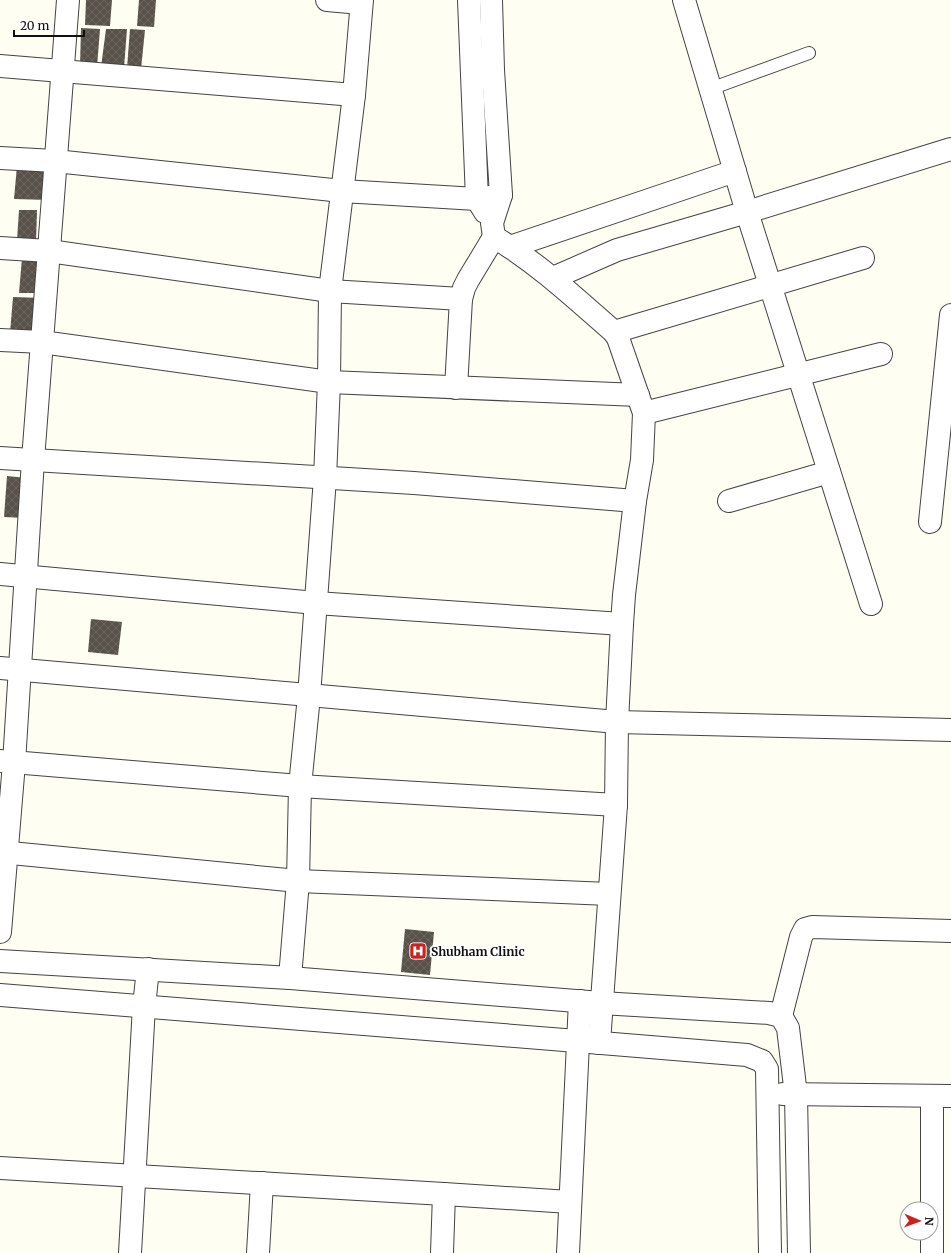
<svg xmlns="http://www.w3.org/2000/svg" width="951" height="1253" viewBox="0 0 951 1253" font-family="Merriweather,serif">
	<defs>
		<pattern id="building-cross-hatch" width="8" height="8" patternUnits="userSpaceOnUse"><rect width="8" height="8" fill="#59524b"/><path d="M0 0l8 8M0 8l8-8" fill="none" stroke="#6c6661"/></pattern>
	</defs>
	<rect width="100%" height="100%" fill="#fffef3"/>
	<!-- building -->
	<g fill="url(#building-cross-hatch)">
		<path d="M86,0h26l-2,26 -25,-1z"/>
		<path d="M139,0h17l-2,27 -17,-1z"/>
		<path d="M81,28l19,1 -3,38 -17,-1z"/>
		<path d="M106,29h21l-3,39 -23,-1z"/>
		<path d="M130,29l15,1 -4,39 -14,-1z"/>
		<path d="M17,166l35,1 -3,33 -35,-1z"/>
		<path d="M19,210h18l-1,32 -19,-1z"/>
		<path d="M22,258l19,1 -3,34h-19z"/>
		<path d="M13,297l30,1 -3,36 -30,-1z"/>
		<path d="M7,476l20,2 -2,40 -21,-1z"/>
		<path d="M91,619l31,3 -4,33 -30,-3z"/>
		<path d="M405,929l29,3 -4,43 -29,-3z"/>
	</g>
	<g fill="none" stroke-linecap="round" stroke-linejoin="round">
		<defs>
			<path id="lane" d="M710,89l99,-36"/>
			<g id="street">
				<path d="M327,0l34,3"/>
				<path d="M469,0l8,199 8,13"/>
				<path d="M491,0l2,70 8,125 -9,28 2,14c44,26 81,61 120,95l4,6 26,75 -2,47 -7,41 -11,94 -2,29 -5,98 -1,83 -17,238"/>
				<path d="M684,0l63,212 124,392"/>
				<path d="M0,66l354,29"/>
				<path d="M0,158l55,3 287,30 135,8 24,-4"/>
				<path d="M510,247l225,-76"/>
				<path d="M0,248l49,3 281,40 131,8"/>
				<path d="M553,278l64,-28 130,-38 204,-63"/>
				<path d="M614,332l249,-74"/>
				<path d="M0,340l42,2 287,40 309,13"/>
				<path d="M456,388l5,-89 3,-11 4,-8 26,-43"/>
				<path d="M644,413l237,-59"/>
				<path d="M0,458l414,25 221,18"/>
				<path d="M729,501l100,-29"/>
				<path d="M930,522l21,-207"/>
				<path d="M0,574l316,29 306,21"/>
				<path d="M0,668l617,54 334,8"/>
				<path d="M0,761l300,25 316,19"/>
				<path d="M0,852l298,29 311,13"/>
				<path d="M0,932l14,-169 19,-303 35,-460"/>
				<path d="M0,961l290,17 311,25 168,10 12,3 7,12 8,67 3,158"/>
				<path d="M290,978l8,-97 2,-95 9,-90 16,-218 4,-96 1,-91 24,-196 8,-95"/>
				<path d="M0,995l577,46 170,14 15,6 5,8 3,184"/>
				<path d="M781,1016l20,-79 4,-8 7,-2 139,4"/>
				<path d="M783,1094l168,2"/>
				<path d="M0,1168l444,26 126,8"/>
				<path d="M130,1253l14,-247 4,-37"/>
				<path d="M258,1253l4,-70"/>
				<path d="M442,1253l2,-59"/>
				<path d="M568,1253l12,-252"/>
				<path d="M932,1253v-157"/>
			</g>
		</defs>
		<!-- lane casing -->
		<use href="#lane" stroke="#434343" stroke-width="14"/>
		<!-- street casing -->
		<use href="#street" stroke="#434343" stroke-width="24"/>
		<!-- lane -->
		<use href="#lane" stroke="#fff" stroke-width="12"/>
		<!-- street -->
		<use href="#street" stroke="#fff" stroke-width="22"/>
	</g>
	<!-- icons -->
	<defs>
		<symbol id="hospital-square" viewBox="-11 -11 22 22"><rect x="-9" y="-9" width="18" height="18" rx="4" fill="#ca231e" stroke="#fff"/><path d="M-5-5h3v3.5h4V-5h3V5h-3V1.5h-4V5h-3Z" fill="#fff"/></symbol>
	</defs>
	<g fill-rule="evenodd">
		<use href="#hospital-square" x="408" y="941" width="20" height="20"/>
	</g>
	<g text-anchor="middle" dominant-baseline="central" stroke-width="4" stroke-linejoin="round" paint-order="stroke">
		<!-- poi labels -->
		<g font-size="12" font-weight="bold" fill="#101010" stroke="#fff" text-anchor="start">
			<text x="431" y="951">Shubham Clinic</text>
		</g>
	</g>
	<!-- north arrow -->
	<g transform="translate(919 1221) rotate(92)"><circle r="19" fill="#ffffff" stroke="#9f9f9f"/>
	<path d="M0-3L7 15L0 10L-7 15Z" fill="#ca231e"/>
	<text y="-6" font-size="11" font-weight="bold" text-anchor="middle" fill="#101010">N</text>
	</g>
	<!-- scale -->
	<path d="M14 30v6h70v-6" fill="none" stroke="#101010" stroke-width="2"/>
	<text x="20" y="30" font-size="12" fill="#101010" stroke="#ffffff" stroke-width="3" paint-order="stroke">20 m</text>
</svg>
